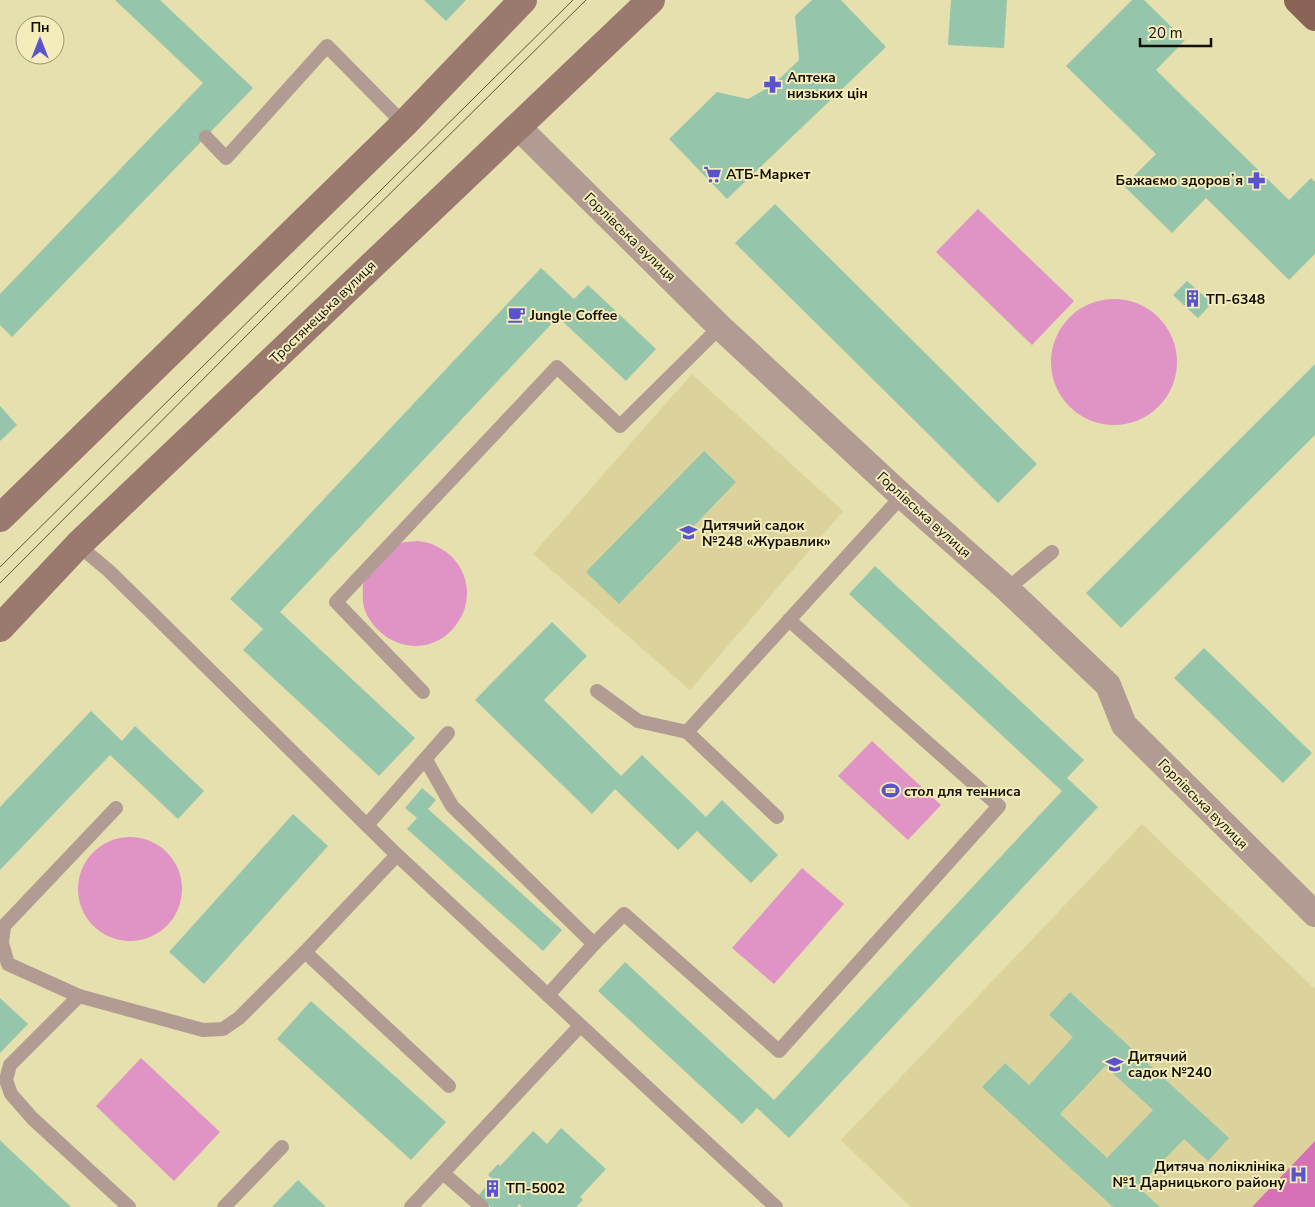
<svg xmlns="http://www.w3.org/2000/svg" width="1315" height="1207" viewBox="0 0 1315 1207" font-family="'Nunito Sans',sans-serif">
	<rect width="100%" height="100%" fill="#e6dfae"/>
	<!-- built -->
	<g fill="#dcd39c">
		<path d="M692,374l151,137 -153,179 -157,-136z"/>
		<path d="M1142,824l173,165v218h-404l-70,-67z"/>
	</g>
	<!-- green -->
	<g fill="#e094c6">
		<path d="M978,209l96,92 -42,44 -96,-93z"/>
		<circle cx="1114" cy="362" r="63"/>
		<path d="M418,541c6,1 13,2 18,5 31,14 41,52 20,79 -23,31 -66,26 -86,-5 -5,-7 -8,-17 -7,-25 0,-5 -1,-12 2,-15 3,-6 11,-12 15,-17 6,-6 12,-15 19,-19 4,-3 13,-2 19,-3z"/>
		<path d="M872,741l69,64 -33,35 -70,-64z"/>
		<circle cx="130" cy="889" r="52"/>
		<path d="M802,868l42,36 -70,80 -42,-36z"/>
		<path d="M141,1058l79,74 -46,49 -78,-75z"/>
	</g>
	<!-- forest -->
	<path fill="#d771b7" d="M1315,1141v66h-63z"/>
	<!-- building -->
	<g fill="#95c6ab" fill-rule="evenodd">
		<path d="M115,0h45l93,88 -241,249 -12,-12v-31l203,-211z"/>
		<path d="M424,0h42l-20,21z"/>
		<path d="M812,0h29l45,47 -159,152 -58,-60 48,-47 31,7 25,-14 26,-25 -4,-44z"/>
		<path d="M951,0h56l-3,48 -56,-3z"/>
		<path d="M1132,0h12l41,40 -29,30 133,130 22,-22 4,4v72l-26,26 -83,-82 -34,35 -48,-47 32,-32 -90,-88z"/>
		<path d="M775,204l262,260 -39,39 -263,-260z"/>
		<path d="M541,268l33,31 14,-14 68,64 -30,32 -68,-64 -278,295 135,126 -36,38 -136,-126 20,-21 -33,-30z"/>
		<path d="M1187,281l25,22 -14,15 -25,-23z"/>
		<path d="M1315,364v71l-194,193 -35,-35z"/>
		<path d="M0,406l17,19 -17,16z"/>
		<path d="M704,451l32,31 -117,122 -33,-32z"/>
		<path d="M875,566l209,194 -17,18 31,29 -309,331 -32,-30 -15,16 -144,-133 27,-29 149,138 288,-309 -213,-197z"/>
		<path d="M552,622l35,34 -43,44 77,76 21,-21 64,62 16,-17 56,55 -27,28 -54,-52 -19,19 -63,-61 -23,25 -117,-114z"/>
		<path d="M1204,648l108,105 -29,30 -109,-105z"/>
		<path d="M91,711l31,30 13,-15 69,65 -26,28 -68,-64 -110,115v-63z"/>
		<path d="M422,788l14,12 -8,9 134,121 -19,21 -136,-122 10,-11 -12,-10z"/>
		<path d="M293,814l35,32 -124,138 -35,-32z"/>
		<path d="M1070,992l159,146 -21,23 -24,-22 -46,48 22,20h-47l-131,-120 23,-24 24,22 44,-48 -24,-22zM1105,1066l48,44 -46,48 -47,-44z"/>
		<path d="M0,998l28,26 -28,29z"/>
		<path d="M311,1001l135,121 -35,38 -134,-121z"/>
		<path d="M561,1128l45,41 -26,28 3,3 -7,7h-54l-3,-3 -2,3h-26l-13,-11 13,-16 14,11 -17,-16 10,-11 2,2 33,-35 14,13z"/>
		<path d="M0,1140l7,7 64,60h-71z"/>
		<path d="M298,1180l28,27h-54z"/>
	</g>
	<g fill="none" stroke-linecap="round" stroke-linejoin="round">
		<!-- lane -->
		<g stroke="#b19b93" stroke-width="14">
			<path d="M206,137l20,21 101,-112 77,78"/>
			<path d="M78,545l31,26 45,44 243,240 379,352"/>
			<path d="M1007,589l45,-37"/>
			<path d="M597,691l41,30 49,11 90,85"/>
			<path d="M423,692l-87,-90 221,-235 63,59 100,-99"/>
			<path d="M687,732l215,-236"/>
			<path d="M426,760l26,46 142,138"/>
			<path d="M367,825l81,-92"/>
			<path d="M305,952l144,134"/>
			<path d="M548,995l46,-51 30,-30 155,137 220,-245 -210,-186"/>
			<path d="M79,996l-71,-32 -6,-21 2,-17 112,-118"/>
			<path d="M443,1173l39,34"/>
			<path d="M129,1207l-96,-88 -22,-25 -5,-14 4,-15 69,-69 124,34 20,-1 16,-11 66,-66 92,-97"/>
			<path d="M224,1207l58,-60"/>
			<path d="M411,1207l169,-181"/>
		</g>
		<!-- street -->
		<path stroke="#b19b93" stroke-width="26" d="M518,127l202,200 182,169 105,93 101,96 16,40 191,189"/>
		<!-- secondary -->
		<g stroke="#9a7a6f" stroke-width="28">
			<path d="M0,518l404,-394 119,-124"/>
			<path d="M0,628l78,-83 573,-545"/>
		</g>
		<!-- primary -->
		<path stroke="#896355" stroke-width="28" d="M1298,0l17,17"/>
		<!-- tram -->
		<g stroke="#5b563c" stroke-width="1">
			<path d="M0,567l573,-567"/>
			<path d="M0,583l264,-265 322,-318"/>
		</g>
	</g>
	<!-- icons -->
	<defs>
		<symbol id="pharmacy-bare" viewBox="-9 -9 18 18"><path d="M-2-6h4v4h4v4h-4v4h-4v-4h-4v-4h4Z" fill="#5a54cc" stroke="#f4ecbb" stroke-width="2.5" paint-order="stroke"/></symbol>
		<symbol id="supermarket-bare" viewBox="-9 -9 18 18"><path d="M-6-5.5h2.5l.6 2H6L4.5 2H-2.5L-4.4-4H-6ZM-1.5 3.2a1.3 1.3 0 1 0 .1 0ZM3 3.2a1.3 1.3 0 1 0 .1 0Z" fill="#5a54cc" stroke="#f4ecbb" stroke-width="2.5" paint-order="stroke"/></symbol>
		<symbol id="building-bare" viewBox="-9 -9 18 18"><path d="M-4-6H4V6H1V3H-1V6H-4ZM-2.5-4.3h1.7v1.8h-1.7ZM.8-4.3h1.7v1.8H.8ZM-2.5-1h1.7V.8h-1.7ZM.8-1h1.7V.8H.8Z" fill="#5a54cc" stroke="#f4ecbb" stroke-width="2.5" paint-order="stroke"/></symbol>
		<symbol id="cafe-bare" viewBox="-9 -9 18 18"><path d="M-5.5-4.5H6V0H3Q3 3.5 0 3.5H-2.5Q-5.5 3.5-5.5 0ZM3-3.2v2h1.7v-2ZM-6 4.5H4V6H-6Z" fill="#5a54cc" stroke="#f4ecbb" stroke-width="2.5" paint-order="stroke"/></symbol>
		<symbol id="school-bare" viewBox="-9 -9 18 18"><path d="M0-5L7-2L0 1L-7-2ZM-4 1L0 2.5L4 1V4Q0 6-4 4Z" fill="#5a54cc" stroke="#f4ecbb" stroke-width="2.5" paint-order="stroke"/></symbol>
		<symbol id="stadium-bare" viewBox="-9 -9 18 18"><path d="M0-5a6.5 5 0 1 0 0 10a6.5 5 0 1 0 0-10ZM-3.5-1.8h7v3.6h-7Z" fill="#5a54cc" stroke="#f4ecbb" stroke-width="2.5" paint-order="stroke"/></symbol>
		<symbol id="hospital-bare" viewBox="-9 -9 18 18"><path d="M-5-5h3v3.5h4V-5h3V5h-3V1.5h-4V5h-3Z" fill="#5a54cc" stroke="#f4ecbb" stroke-width="2.5" paint-order="stroke"/></symbol>
	</defs>
	<g fill-rule="evenodd">
		<use href="#pharmacy-bare" x="760" y="72" width="25" height="25"/>
		<use href="#supermarket-bare" x="700" y="162" width="25" height="25"/>
		<use href="#pharmacy-bare" x="1244" y="168" width="25" height="25"/>
		<use href="#building-bare" x="1180" y="286" width="25" height="25"/>
		<use href="#cafe-bare" x="504" y="302" width="25" height="25"/>
		<use href="#school-bare" x="676" y="520" width="25" height="25"/>
		<use href="#stadium-bare" x="878" y="778" width="25" height="25"/>
		<use href="#school-bare" x="1102" y="1052" width="25" height="25"/>
		<use href="#hospital-bare" x="1286" y="1162" width="25" height="25"/>
		<use href="#building-bare" x="480" y="1176" width="25" height="25"/>
	</g>
	<g text-anchor="middle" dominant-baseline="central" stroke-width="4" stroke-linejoin="round" paint-order="stroke">
		<!-- poi labels -->
		<g font-size="14" font-weight="bold" fill="#120f01" stroke="#f4ecbb" text-anchor="start">
			<text x="787" y="77">Аптека<tspan x="787" dy="16">низьких цін</tspan></text>
			<text x="726" y="174">АТБ-Маркет</text>
			<text x="1243" y="180" text-anchor="end">Бажаємо здоровʼя</text>
			<text x="1206" y="299">ТП-6348</text>
			<text x="530" y="315">Jungle Coffee</text>
			<text x="702" y="525">Дитячий садок<tspan x="702" dy="16">№248 «Журавлик»</tspan></text>
			<text x="904" y="791">стол для тенниса</text>
			<text x="1128" y="1056">Дитячий<tspan x="1128" dy="16">садок №240</tspan></text>
			<text x="1285" y="1166" text-anchor="end">Дитяча поліклініка<tspan x="1285" dy="16">№1 Дарницького району</tspan></text>
			<text x="506" y="1188">ТП-5002</text>
		</g>
		<!-- street labels -->
		<g font-size="14" fill="#120f01" stroke="#f4ecbb">
			<text transform="translate(630 237) rotate(44)">Горлівська вулиця</text>
			<text transform="translate(323 312) rotate(-44)">Тростянецька вулиця</text>
			<text transform="translate(924 515) rotate(42)">Горлівська вулиця</text>
			<text transform="translate(1203 804) rotate(45)">Горлівська вулиця</text>
		</g>
	</g>
	<!-- north arrow -->
	<g transform="translate(40 40)"><circle r="24" fill="#f4ecbb" stroke="#9a9471"/>
	<path d="M0-4L9 19L0 12L-9 19Z" fill="#5a54cc"/>
	<text y="-8" font-size="14" font-weight="bold" text-anchor="middle" fill="#120f01">Пн</text>
	</g>
	<!-- scale -->
	<path d="M1140 38v8h71v-8" fill="none" stroke="#120f01" stroke-width="2.5"/>
	<text x="1148" y="38" font-size="15" fill="#120f01" stroke="#f4ecbb" stroke-width="4" paint-order="stroke">20 m</text>
</svg>
